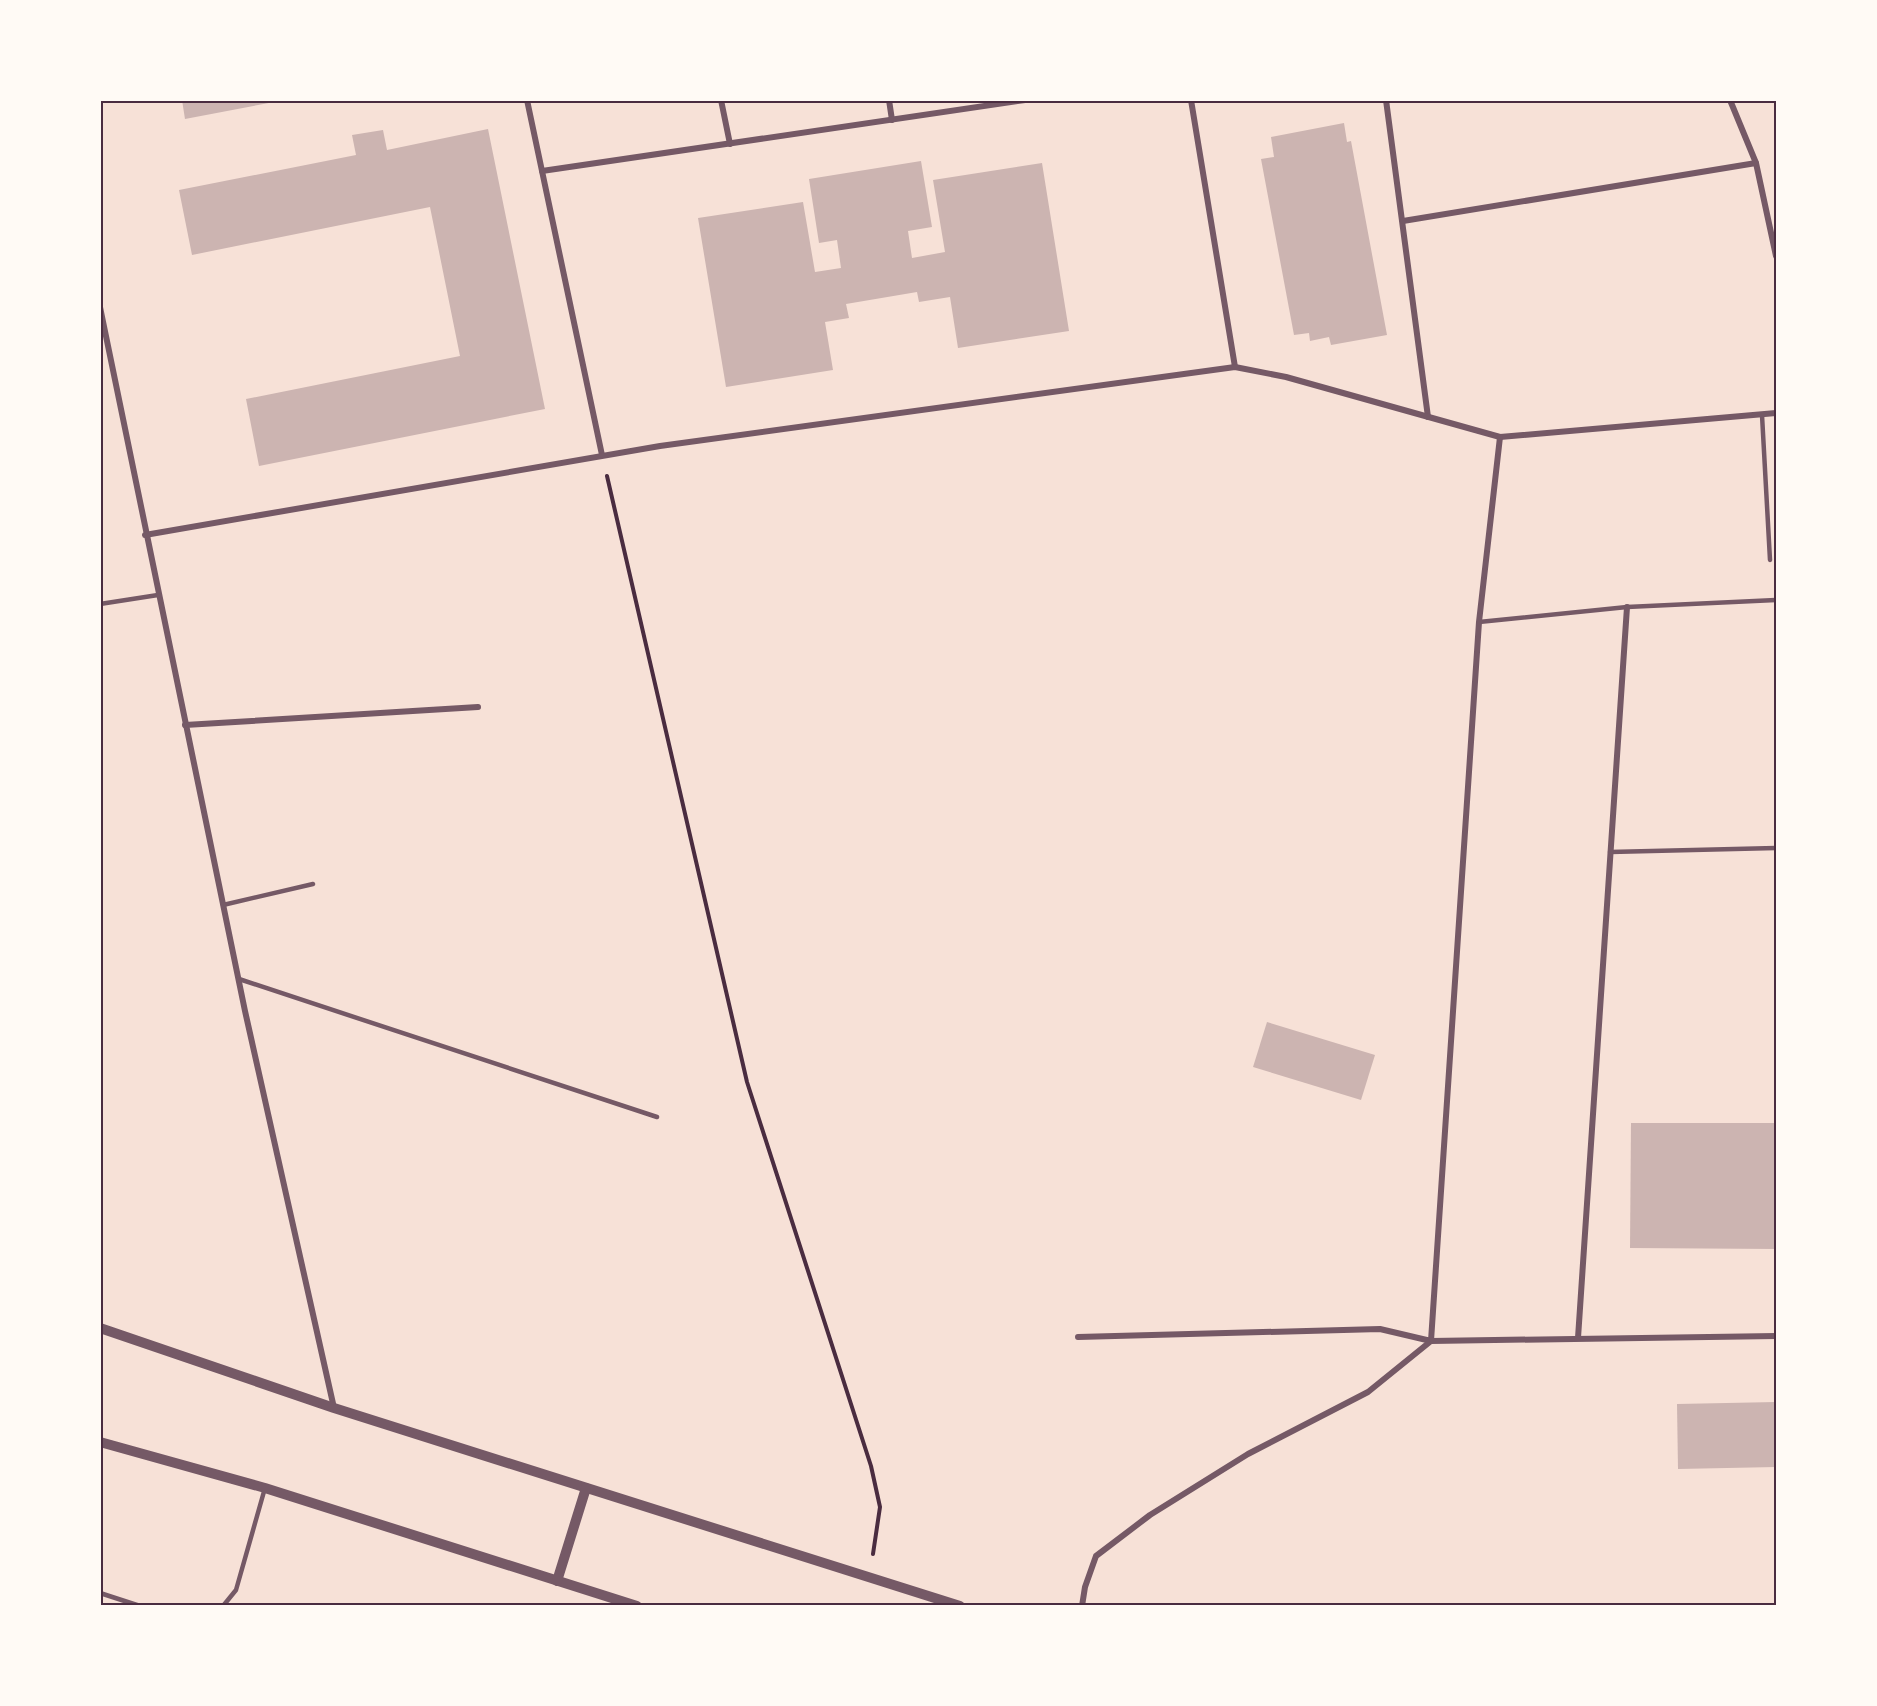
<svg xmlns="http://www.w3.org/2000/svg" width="1877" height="1706" viewBox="0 0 1877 1706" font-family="'Fira Sans Condensed',sans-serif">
	<rect width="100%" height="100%" fill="#f7e1d7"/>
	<!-- building -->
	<g fill="#ccb4b1">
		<path d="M182,100h91l1,2 -89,17z"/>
		<path d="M1344,123l3,19 4,-1 36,194 -56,10 -2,-8 -19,4 -1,-8 -15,2 -33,-176 13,-2 -3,-20z"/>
		<path d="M488,129l57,280 -286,57 -13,-67 214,-43 -30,-149 -238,48 -13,-65 177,-35 -4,-20 31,-5 4,20z"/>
		<path d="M921,161l11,66 -24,4 4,27 33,-6 -12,-72 109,-17 27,168 -111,17 -8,-51 -31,5 -2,-10 -71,12 3,14 -24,4 8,48 -107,17 -28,-169 105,-16 12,70 26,-4 -4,-28 -18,3 -10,-64z"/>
		<path d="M1267,1022l108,33 -14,45 -108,-33z"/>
		<path d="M1631,1123h145v126l-146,-1z"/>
		<path d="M1776,1402v65l-98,2 -1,-65z"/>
	</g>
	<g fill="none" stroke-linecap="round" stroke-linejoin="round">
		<!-- path -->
		<path stroke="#4a2c40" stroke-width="4" d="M607,476l140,606 124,384 9,41 -7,47"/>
		<!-- service -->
		<g stroke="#755966" stroke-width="4.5">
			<path d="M1762,415l8,145"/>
			<path d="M100,604l58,-9"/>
			<path d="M1479,622l148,-15 149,-7"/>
			<path d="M1610,852l166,-4"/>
			<path d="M223,905l90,-21"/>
			<path d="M239,979l418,138"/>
			<path d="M100,1593l40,13"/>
			<path d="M223,1606l13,-16 29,-102"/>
		</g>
		<!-- minor -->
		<g stroke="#755966" stroke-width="6">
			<path d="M527,100l75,355"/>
			<path d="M721,100l9,44"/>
			<path d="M889,100l3,20"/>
			<path d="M1191,100l44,267"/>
			<path d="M1386,100l42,317"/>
			<path d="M1730,100l26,63 20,93"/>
			<path d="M542,171l483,-71"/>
			<path d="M1403,221l353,-58"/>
			<path d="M100,307l145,704 89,397"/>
			<path d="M145,535l515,-89 575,-79 51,10 214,60 276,-24"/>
			<path d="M185,725l293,-18"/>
			<path d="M1078,1337l302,-8 51,12 48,-719 21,-185"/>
			<path d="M1578,1338l49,-731"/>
			<path d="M1082,1606l3,-19 11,-31 54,-41 98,-61 120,-62 63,-51 345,-5"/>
		</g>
		<!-- tertiary -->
		<g stroke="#755966" stroke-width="10">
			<path d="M100,1328l234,80 626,198"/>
			<path d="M100,1442l165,46 372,118"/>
			<path d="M557,1581l29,-93"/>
		</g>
	</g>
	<!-- border -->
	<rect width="1877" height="1706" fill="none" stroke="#fffaf5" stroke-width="204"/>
	<rect x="102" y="102" width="1673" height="1502" fill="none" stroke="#4a2c40" stroke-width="2"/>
</svg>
